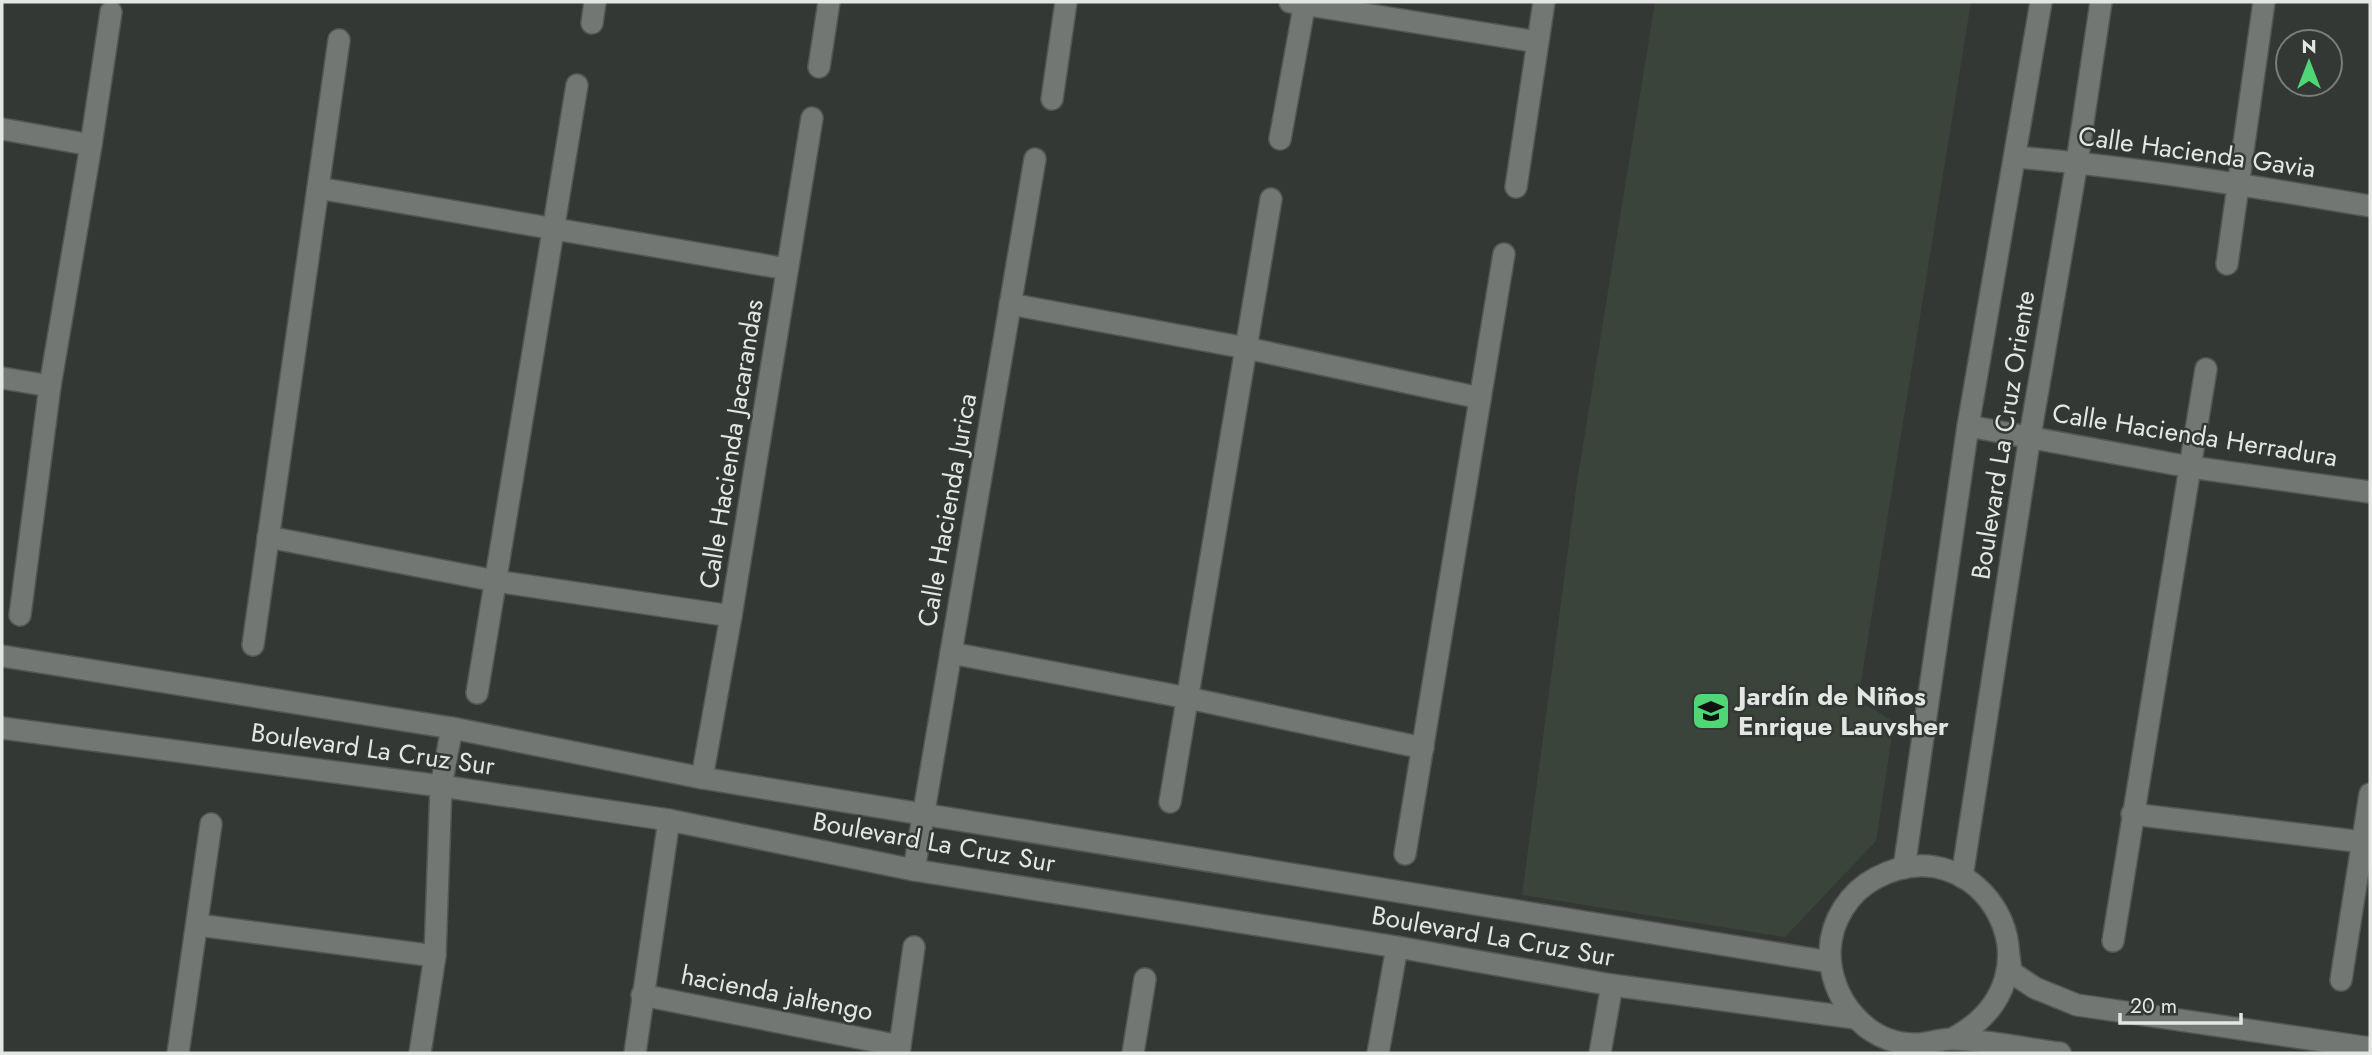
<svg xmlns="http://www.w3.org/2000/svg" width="2372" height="1055" viewBox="0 0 2372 1055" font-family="Jost,sans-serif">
	<rect width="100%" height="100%" fill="#333834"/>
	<!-- built -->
	<path fill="#3a443b" d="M1655,2h316l-113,698 36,22 -18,119 -91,96 -263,-42 55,-413z"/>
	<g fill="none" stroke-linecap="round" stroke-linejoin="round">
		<defs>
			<g id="street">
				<path d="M1290,2l247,40"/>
				<path d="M592,23l3,-21"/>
				<path d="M819,67l10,-65"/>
				<path d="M1052,99l14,-97"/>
				<path d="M2,129l89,16"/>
				<path d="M1280,139l25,-137"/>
				<path d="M2015,157c119,10 237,29 355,49"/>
				<path d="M1516,187l28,-185"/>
				<path d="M318,188l469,81"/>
				<path d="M2227,264l37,-262"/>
				<path d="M1010,304l236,44 234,50"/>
				<path d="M2,378l48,8"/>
				<path d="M1968,426l222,41 180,25"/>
				<path d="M268,537l228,44 235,35"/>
				<path d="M20,615l30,-229 41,-241 20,-133"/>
				<path d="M253,645l86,-605"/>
				<path d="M951,653l237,45 235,50"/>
				<path d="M477,693l100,-608"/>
				<path d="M702,778l29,-162 81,-498"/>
				<path d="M1170,802l101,-603"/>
				<path d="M2132,814l231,28"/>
				<path d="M1405,854l99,-600"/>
				<path d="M914,870l121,-711"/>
				<path d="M198,925l237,31"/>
				<path d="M2113,941l93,-572"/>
				<path d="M2341,980l29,-186"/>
				<path d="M642,995l258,51"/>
				<path d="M178,1053l33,-229"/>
				<path d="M420,1053l15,-97 6,-170 11,-58"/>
				<path d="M635,1053l34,-233"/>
				<path d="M899,1053l15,-106"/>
				<path d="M1133,1053l12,-74"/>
				<path d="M1378,1053l19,-106"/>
				<path d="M1600,1053l12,-68"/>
			</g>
			<g id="secondary">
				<path d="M2,656l450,72 250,50 1128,184"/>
				<path d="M2,728l439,58 228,34 245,50 483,77 215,38 243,33"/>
				<path d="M1904,868l64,-442 73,-424"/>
				<path d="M1962,877l68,-441 47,-274 24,-160"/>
				<path d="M2009,956l2,16 24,16 42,17 293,43"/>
				<path d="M1952,1039c119,-63 29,-217 -76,-161 -27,14 -45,43 -46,73 -1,46 35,92 83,93 14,1 28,-6 42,-5 35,2 71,10 105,14"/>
			</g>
		</defs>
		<!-- street casing -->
		<use href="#street" stroke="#535753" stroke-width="24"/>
		<!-- secondary casing -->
		<use href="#secondary" stroke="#535753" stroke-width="24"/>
		<!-- street -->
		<use href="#street" stroke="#727773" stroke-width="21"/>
		<!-- secondary -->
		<use href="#secondary" stroke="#727773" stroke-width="21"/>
	</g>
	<!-- icons -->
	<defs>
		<symbol id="school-square" viewBox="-11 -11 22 22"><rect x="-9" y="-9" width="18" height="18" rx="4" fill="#4fd675" stroke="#333834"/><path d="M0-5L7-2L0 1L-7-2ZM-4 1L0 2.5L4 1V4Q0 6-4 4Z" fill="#111"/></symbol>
	</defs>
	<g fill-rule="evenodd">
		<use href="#school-square" x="1689" y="689" width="44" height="44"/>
	</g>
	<g text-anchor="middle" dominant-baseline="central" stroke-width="5" stroke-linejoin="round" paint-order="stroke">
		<!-- street labels -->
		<g font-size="26" fill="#e3e6e3" stroke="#333834">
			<text transform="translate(2197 152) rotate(8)">Calle Hacienda Gavia</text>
			<text transform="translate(2003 435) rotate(-81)">Boulevard La Cruz Oriente</text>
			<text transform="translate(2195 435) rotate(9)">Calle Hacienda Herradura</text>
			<text transform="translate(731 444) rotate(-81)">Calle Hacienda Jacarandas</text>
			<text transform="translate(947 510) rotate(-80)">Calle Hacienda Jurica</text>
			<text transform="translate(373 749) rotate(8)">Boulevard La Cruz Sur</text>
			<text transform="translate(934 842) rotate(10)">Boulevard La Cruz Sur</text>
			<text transform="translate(1493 936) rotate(10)">Boulevard La Cruz Sur</text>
			<text transform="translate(777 993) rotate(11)">hacienda jaltengo</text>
		</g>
		<!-- poi labels -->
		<g font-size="26" font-weight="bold" fill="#e3e6e3" stroke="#333834" text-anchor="start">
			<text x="1738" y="696">Jardín de Niños<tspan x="1738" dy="30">Enrique Lauvsher</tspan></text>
		</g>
	</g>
	<!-- border -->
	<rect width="2372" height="1055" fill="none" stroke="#e3e6e3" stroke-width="7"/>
	<!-- north arrow -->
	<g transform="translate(2309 63)"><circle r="33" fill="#333834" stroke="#797e7a" stroke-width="2"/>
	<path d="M0-5L12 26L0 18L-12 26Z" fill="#4fd675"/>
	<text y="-10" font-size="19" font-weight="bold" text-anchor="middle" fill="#e3e6e3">N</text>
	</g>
	<!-- scale -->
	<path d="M2120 1013v10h121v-10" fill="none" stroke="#e3e6e3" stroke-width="3.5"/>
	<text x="2130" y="1013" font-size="21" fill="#e3e6e3" stroke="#333834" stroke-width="5" paint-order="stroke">20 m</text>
</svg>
